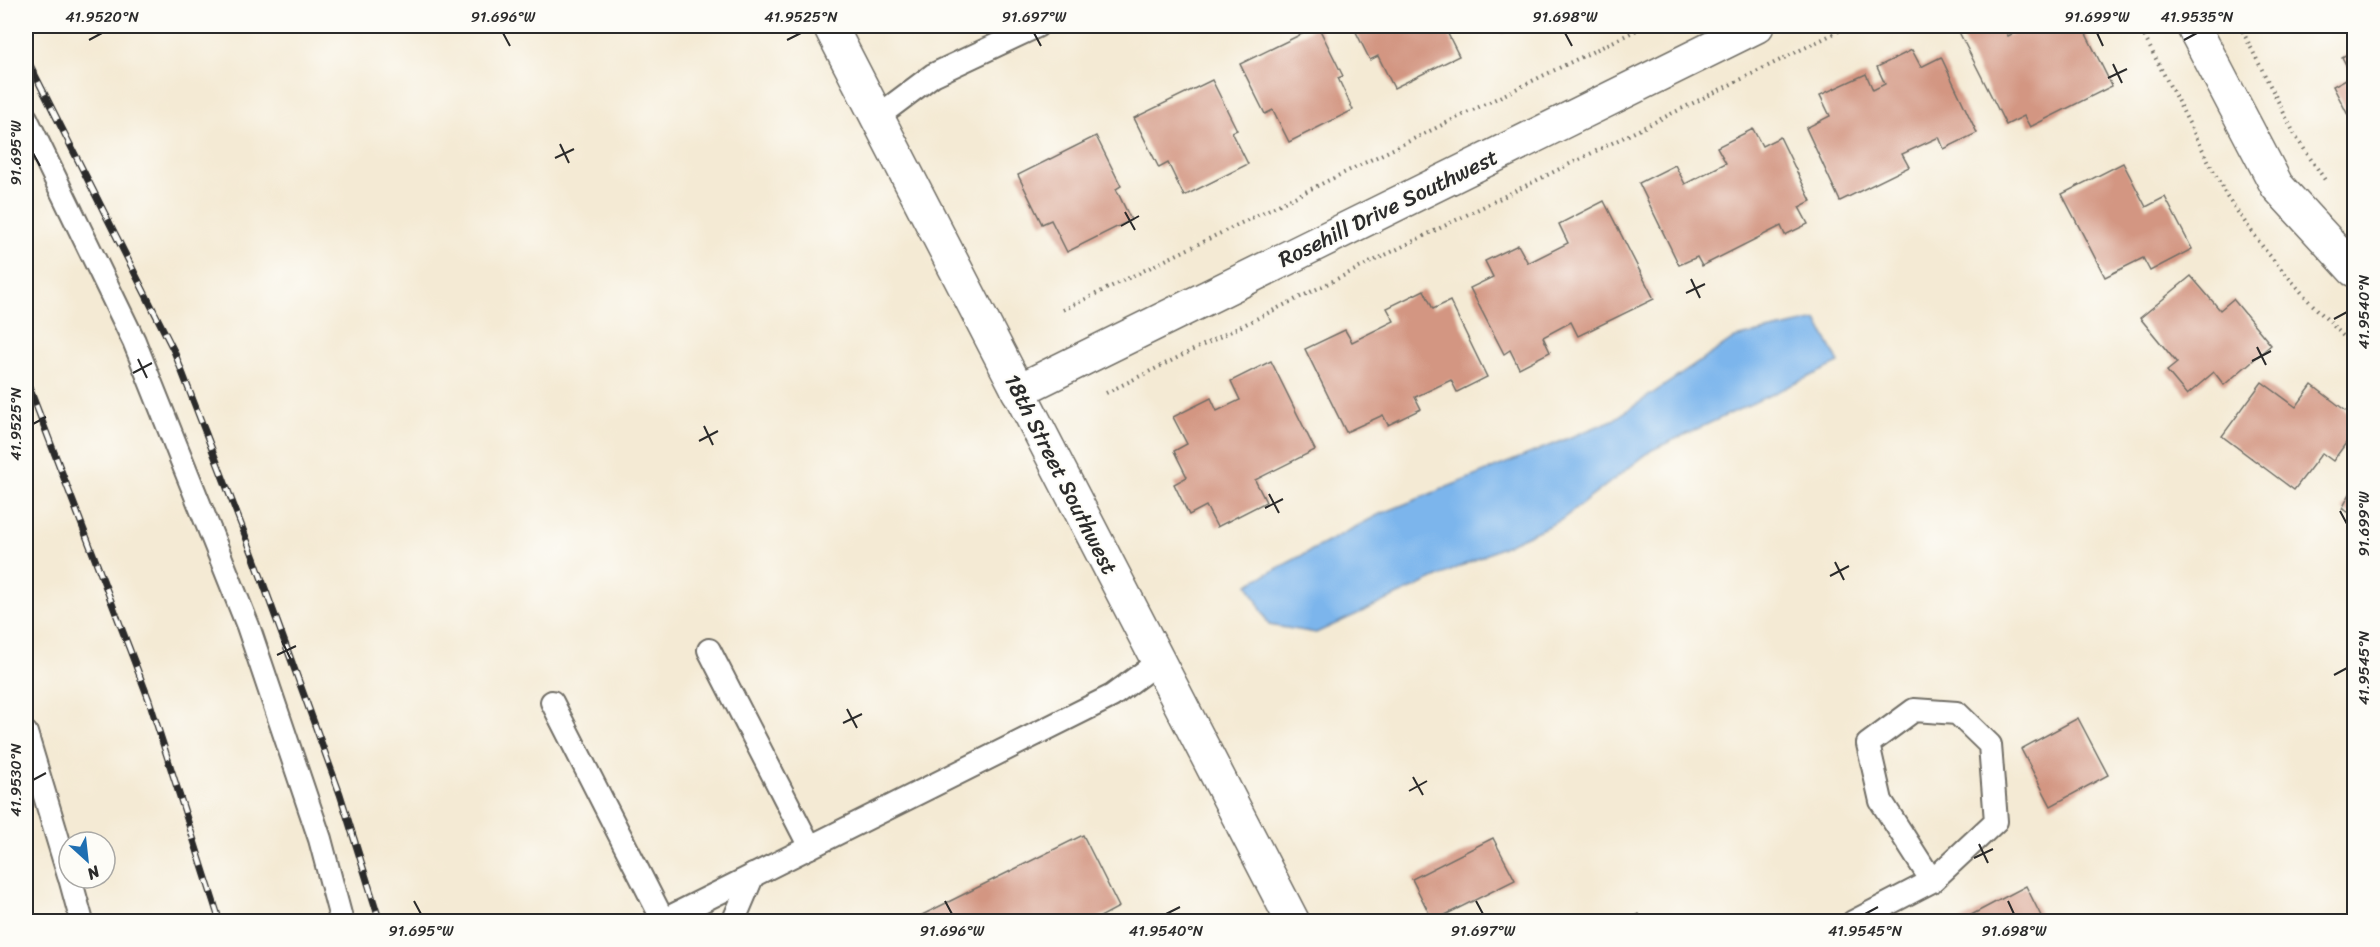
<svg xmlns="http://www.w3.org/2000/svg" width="2380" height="947" viewBox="0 0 2380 947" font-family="Sriracha,sans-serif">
	<rect width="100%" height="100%" fill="#fdfcf7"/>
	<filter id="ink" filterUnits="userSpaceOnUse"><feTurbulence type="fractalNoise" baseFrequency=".0167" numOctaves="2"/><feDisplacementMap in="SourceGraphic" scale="12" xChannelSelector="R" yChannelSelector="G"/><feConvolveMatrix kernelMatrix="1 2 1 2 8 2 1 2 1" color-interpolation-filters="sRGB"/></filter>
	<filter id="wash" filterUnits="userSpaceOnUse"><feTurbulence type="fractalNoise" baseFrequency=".008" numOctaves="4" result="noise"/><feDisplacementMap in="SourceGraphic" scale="24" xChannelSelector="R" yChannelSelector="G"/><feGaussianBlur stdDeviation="1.35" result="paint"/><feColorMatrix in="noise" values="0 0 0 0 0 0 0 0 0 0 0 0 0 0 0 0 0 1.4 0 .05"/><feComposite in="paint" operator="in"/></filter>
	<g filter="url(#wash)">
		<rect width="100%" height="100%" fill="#f4ead4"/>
		<!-- water -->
		<path fill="#7bb5ec" stroke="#53708c" stroke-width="1.5" d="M1817,320l22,43 -187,87 -91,70 -245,113 -47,-8 -21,-41 130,-69 235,-95 122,-82z"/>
		<g id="blocks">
			<!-- building -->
			<g fill="#d39682">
				<path d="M1318,26l25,50 -5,2 15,32 -64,32 -16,-32 -8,4 -25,-50z"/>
				<path d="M1353,26h91l15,30 -65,32 -16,-32 -8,4z"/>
				<path d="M1499,26h22l-18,8z"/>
				<path d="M1962,26h41l5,10 20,-10h54l30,60 -82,41 -6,-11 -18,9 -49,-97z"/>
				<path d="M1912,50l9,17 20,-10 36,76 -33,16 -5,-12 -37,17 7,13 -69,34 -34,-73 24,-12 -10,-21 46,-21 7,16 12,-6 -8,-17z"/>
				<path d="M2354,50v67l-4,2 -17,-33 19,-10 -10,-19z"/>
				<path d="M1212,80l25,50 -5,2 16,32 -64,32 -16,-33 -9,5 -25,-50z"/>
				<path d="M1753,129l9,17 18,-9 31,64 -12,6 9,17 -23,11 -4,-9 -79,40 -5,-9 -18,8 -40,-82 36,-18 10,19 41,-21 -9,-16z"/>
				<path d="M1096,136l25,50 -5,3 15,31 -64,32 -16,-32 -9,4 -24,-49z"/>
				<path d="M2123,163l23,44 19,-10 27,52 -42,22 -7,-13 -38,19 -43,-83z"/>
				<path d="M1604,201l50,98 -76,37 -7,-14 -28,15 7,15 -31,16 -9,-18 -6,4 -34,-66 23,-11 -8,-16 33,-16 10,18 40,-20 -9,-19z"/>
				<path d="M2191,276l29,34 13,-11 38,46 -47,40 -10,-13 -27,23 -20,-24 10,-8 -37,-45z"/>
				<path d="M1424,290l9,19 17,-8 37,76 -30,15 -6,-12 -36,17 6,12 -33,16 -5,-10 -37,17 -41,-83 40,-19 7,12 42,-21 -7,-13z"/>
				<path d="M1271,361l44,89 -60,30 11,22 -49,25 -11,-21 -17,9 -15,-31 13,-7 -13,-26 13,-7 -14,-27 38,-19 6,13 23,-11 -9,-19z"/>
				<path d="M2262,382l34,25 16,-22 42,32v15l-21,29 -11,-8 -28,37 -72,-54z"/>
				<path d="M2354,486v29l-12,-6z"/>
				<path d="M2078,718l30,57 -57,31 -30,-57z"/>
				<path d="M1083,835l36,72 -28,15h-183z"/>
				<path d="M1493,838l22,42 -82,41 -21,-42z"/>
				<path d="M2026,886l18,36h-86z"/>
				<path d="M1639,914l4,8h-18z"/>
			</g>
		</g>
	</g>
	<g filter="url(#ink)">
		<use href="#blocks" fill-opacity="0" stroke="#716e66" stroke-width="1.5"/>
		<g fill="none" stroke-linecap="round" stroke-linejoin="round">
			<defs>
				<g id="service">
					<path d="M877,117l56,-42 104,-49"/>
					<path d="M26,118l108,223 114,285 72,213 22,83"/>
					<path d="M709,650l101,197"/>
					<path d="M552,702l111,218"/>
					<path d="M26,733l43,143"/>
					<path d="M70,878l12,44"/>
					<path d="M660,922l452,-226 46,-34"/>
					<path d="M733,922l20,-47"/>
					<path d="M1853,922l79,-41 64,-60 -6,-76 -33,-32 -43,-3 -46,34 13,57 51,80"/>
				</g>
				<g id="minor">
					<path d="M2193,26l84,160 77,84"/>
					<path d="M1018,391l739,-365"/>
				</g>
				<path id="tertiary" d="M830,26l463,896"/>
			</defs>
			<!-- service casing -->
			<use href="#service" stroke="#716e66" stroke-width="26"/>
			<!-- minor casing -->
			<use href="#minor" stroke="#716e66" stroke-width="36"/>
			<!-- tertiary casing -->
			<use href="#tertiary" stroke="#716e66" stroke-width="36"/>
			<!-- path -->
			<g stroke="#716e66" stroke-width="4" stroke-dasharray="1.5 4.5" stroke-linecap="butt">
				<path d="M2139,26l88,171 38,53 44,51 45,46"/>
				<path d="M2240,26l56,111 31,46"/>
				<path d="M1063,310l582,-284"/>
				<path d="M1106,393l743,-367"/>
			</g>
			<!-- service -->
			<use href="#service" stroke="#fff" stroke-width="22"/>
			<!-- minor -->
			<use href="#minor" stroke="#fff" stroke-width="33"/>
			<!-- tertiary -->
			<use href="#tertiary" stroke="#fff" stroke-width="33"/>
			<defs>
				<g id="rail">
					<path d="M26,57l148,294 80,207 86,236 40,128"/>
					<path d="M26,379l123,321 71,222"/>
				</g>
			</defs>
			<!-- rail casing -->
			<use href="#rail" stroke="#2b2b2b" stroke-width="7"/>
			<!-- rail -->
			<use href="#rail" stroke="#fdfcf7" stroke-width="4.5" stroke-dasharray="14" stroke-linecap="butt"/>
		</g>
	</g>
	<!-- ticks -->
	<path fill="none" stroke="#2b2b2b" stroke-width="2" d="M503,33l7,13M1034,33l7,13M1565,33l7,13M2097,33l6,13M89,40l13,-7M787,40l14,-7M2184,40l13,-7M2113,64l9,19M2108,78l19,-9M560,144l9,19M33,153l7,13M555,158l19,-9M1125,212l10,18M1121,226l18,-10M1691,279l9,19M1686,293l19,-9M2334,319l13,-7M2257,347l9,18M138,359l9,19M2252,361l19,-10M133,373l19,-10M33,424l13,-7M704,426l9,19M699,441l19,-10M1269,494l10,19M1265,508l18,-9M2340,511l7,13M1835,562l9,18M1830,576l19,-10M282,641l9,19M277,655l19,-9M2334,675l13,-7M847,709l10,19M843,723l19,-9M1413,777l10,18M33,780l13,-7M1409,791l18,-10M1979,844l9,19M1974,858l19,-9M414,901l7,13M945,901l7,13M1476,901l7,13M2008,901l6,13M1166,914l14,-7M1865,914l13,-7"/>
	<g text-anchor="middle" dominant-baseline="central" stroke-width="4.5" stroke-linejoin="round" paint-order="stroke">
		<!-- street labels -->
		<g font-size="22" fill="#2b2b2b" stroke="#fdfcf7">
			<text transform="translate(1388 208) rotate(-26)">Rosehill Drive Southwest</text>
			<text transform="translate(1061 474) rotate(63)">18th Street Southwest</text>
		</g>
	</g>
	<!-- margin -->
	<rect width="2380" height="947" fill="none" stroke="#fdfcf7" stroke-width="66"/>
	<!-- north arrow -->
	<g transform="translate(87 860) rotate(153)"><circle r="28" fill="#fdfcf7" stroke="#a9a8a5" stroke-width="1.5"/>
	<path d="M0-4.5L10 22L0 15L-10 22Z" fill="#1f6fb2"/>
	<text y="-9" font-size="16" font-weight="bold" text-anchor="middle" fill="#2b2b2b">N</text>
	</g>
	<rect x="33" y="33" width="2314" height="881" fill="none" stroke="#2b2b2b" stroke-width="2"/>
	<g font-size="15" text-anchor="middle" fill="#2b2b2b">
		<text x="102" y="22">41.9520°N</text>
		<text x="503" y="22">91.696°W</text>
		<text x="801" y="22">41.9525°N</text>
		<text x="1034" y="22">91.697°W</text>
		<text x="1565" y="22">91.698°W</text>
		<text x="2097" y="22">91.699°W</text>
		<text x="2197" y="22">41.9535°N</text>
		<text transform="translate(16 153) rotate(-90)" y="5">91.695°W</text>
		<text transform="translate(2364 312) rotate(-90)" y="5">41.9540°N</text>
		<text transform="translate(16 424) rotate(-90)" y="5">41.9525°N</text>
		<text transform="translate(2364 524) rotate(-90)" y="5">91.699°W</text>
		<text transform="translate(2364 668) rotate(-90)" y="5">41.9545°N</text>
		<text transform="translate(16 780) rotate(-90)" y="5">41.9530°N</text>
		<text x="421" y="936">91.695°W</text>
		<text x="952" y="936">91.696°W</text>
		<text x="1166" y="936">41.9540°N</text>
		<text x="1483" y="936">91.697°W</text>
		<text x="1865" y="936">41.9545°N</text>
		<text x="2014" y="936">91.698°W</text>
	</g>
</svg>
